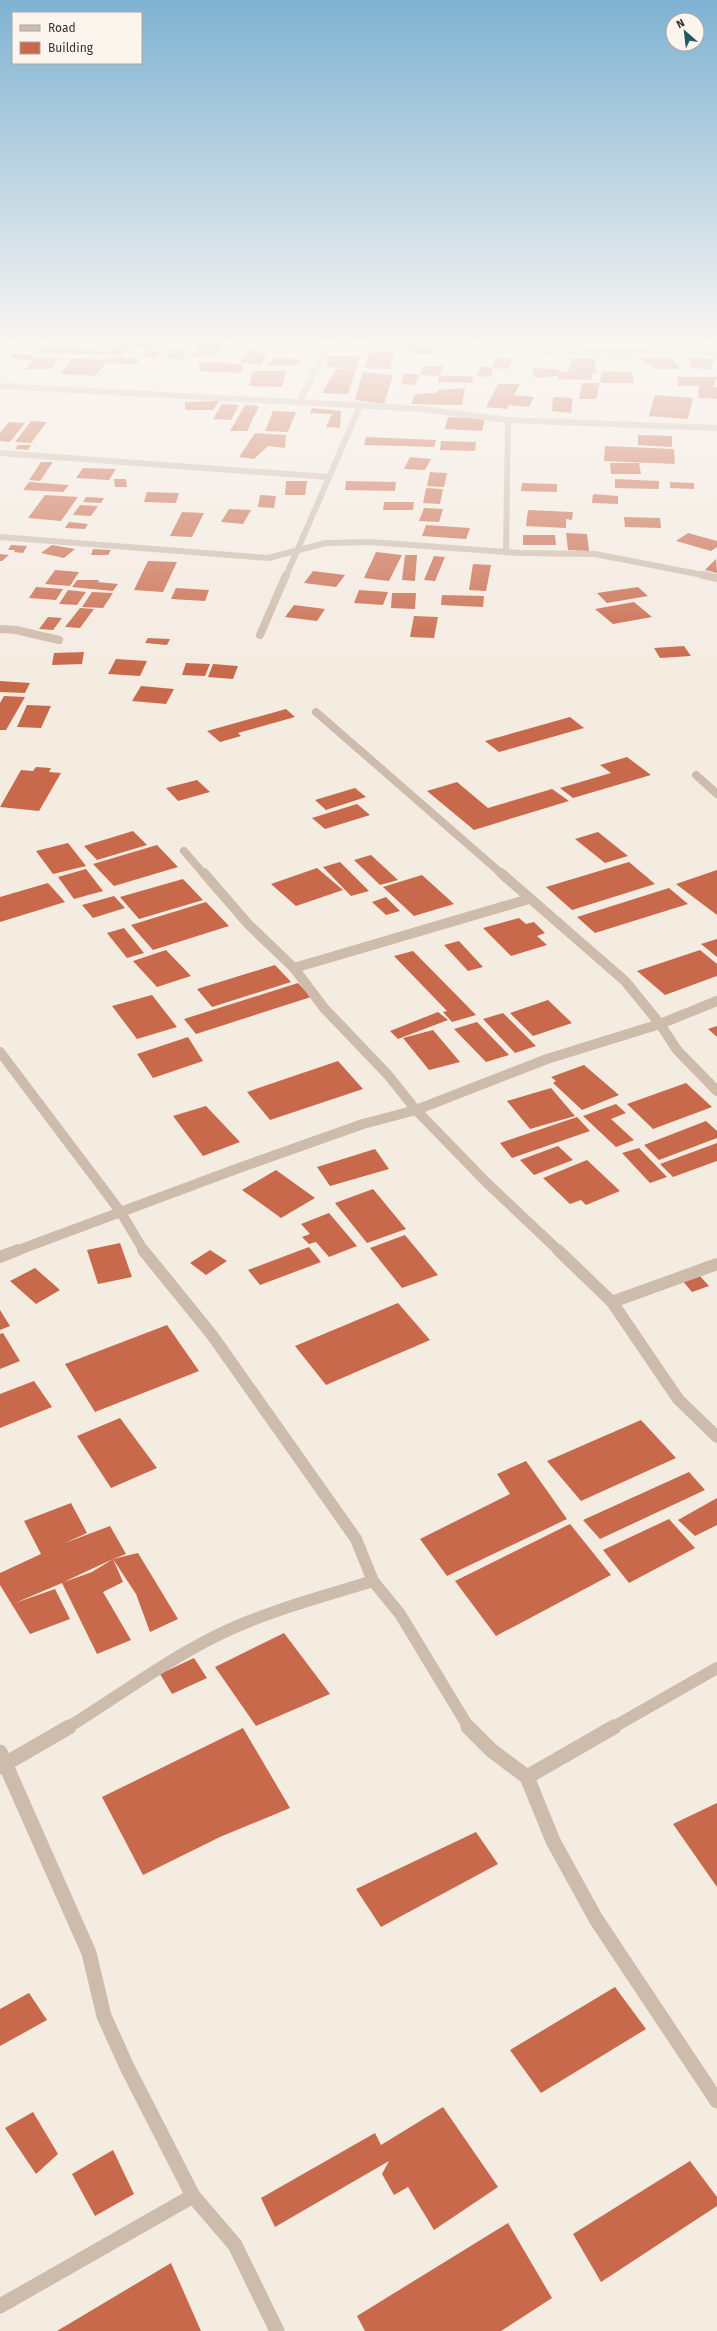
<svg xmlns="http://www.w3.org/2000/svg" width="717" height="2331" viewBox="0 0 717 2331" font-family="'Fira Sans',sans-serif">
	<rect width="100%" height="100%" fill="#f4ebe1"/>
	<!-- building -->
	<g fill="#c8694b" fill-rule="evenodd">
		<path d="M16,340h28l-4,5 -26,-1z"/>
		<path d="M118,340h16l-12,15 -83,-2 1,-8 38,2 -2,3 35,1z"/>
		<path d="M598,340h21l1,3h-20z"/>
		<path d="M202,342l25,1 -13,13 -24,1z"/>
		<path d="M139,343l16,1 -4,4 -19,1z"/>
		<path d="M410,346l28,3 -1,5h-26z"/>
		<path d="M147,350l16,1 -7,8 -13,-2z"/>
		<path d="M169,350h18l-6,9 -15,-1z"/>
		<path d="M246,351l21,2 -6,12 -21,-3z"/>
		<path d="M369,351h26l-5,18 -26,-1z"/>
		<path d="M13,354h19v7l-20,-3z"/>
		<path d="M329,356l31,1 -12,37 -26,-1 14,-24 20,-1 -30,-1z"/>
		<path d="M59,357l-8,12h-25l8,-11z"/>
		<path d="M111,357l29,2 -4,5 -30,-1 -11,13 -34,-2 11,-16 37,2z"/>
		<path d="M275,357l28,3 -4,5h-31z"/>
		<path d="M671,357l10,12h-26l-16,-11z"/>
		<path d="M688,357l26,2 -4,10 -19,-1z"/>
		<path d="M496,358l17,1 -4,10 -16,-1z"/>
		<path d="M572,358l23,1 1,14h-10h6l-1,7 -34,-1 1,-3 -23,2 -3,-10 27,1v3h9z"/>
		<path d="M199,362l44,2 -2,9 -42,-2z"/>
		<path d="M423,366h20l-4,10 -19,-1z"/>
		<path d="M481,366l12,2 -2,9 -14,-1z"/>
		<path d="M253,371h33l-4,16 -33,-1z"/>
		<path d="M602,371l30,1 2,11h-34z"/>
		<path d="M363,372l30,3 -9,29 -29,-4z"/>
		<path d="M404,373l16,2 -5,10 -14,-1z"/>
		<path d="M439,376h34l-1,7 -34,-1z"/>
		<path d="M677,377h40l-4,10h4v12l-19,-1 1,-12h-21z"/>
		<path d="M582,383h18l-4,16h-17z"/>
		<path d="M498,384h22l-6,11 20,2 -5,10 -20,-2 -2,4 -21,-2z"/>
		<path d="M465,388l-3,17 -51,-1 4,-10 21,-1 3,-3z"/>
		<path d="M655,395l38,3 -5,21 -39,-3z"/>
		<path d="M553,397l20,1 -2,15 -19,-2z"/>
		<path d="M219,401l-6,9h-28v-8z"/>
		<path d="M222,404l17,1 -8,15 -18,-1z"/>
		<path d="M245,405l14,1 -12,25h-17z"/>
		<path d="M312,408l29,3 -1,17 -14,-1 6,-13 -22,-1z"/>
		<path d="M273,411l23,1 -8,20 -23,-1z"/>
		<path d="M448,417l37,2 -3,12 -37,-2z"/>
		<path d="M31,421l16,1 -16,21 -16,-1z"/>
		<path d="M9,422l16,1 -15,19 -10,-1v-8z"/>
		<path d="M255,433l31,2 -1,13 -17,-2 -14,13 -15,-2z"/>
		<path d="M638,435l34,1v11l-34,-2z"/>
		<path d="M366,437l70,3 -2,7 -70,-2z"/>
		<path d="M441,441l35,1 -1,9 -35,-1z"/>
		<path d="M18,445h13l-3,5 -13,-1z"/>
		<path d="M605,446l69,3 1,15 -71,-3z"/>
		<path d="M410,457l21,2 -6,11 -21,-1z"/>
		<path d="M41,462h12l-13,19 -11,-1z"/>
		<path d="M610,463h29l2,11h-30z"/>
		<path d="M83,468l33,1 -7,11 -33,-2z"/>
		<path d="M430,472l17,1 -3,14 -17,-1z"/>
		<path d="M114,479h12l1,8h-12z"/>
		<path d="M615,479l44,2v8l-44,-1z"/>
		<path d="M286,481h21l-2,14h-20z"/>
		<path d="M346,481l50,1 -1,9 -50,-1z"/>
		<path d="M29,482l40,3 -6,7 -40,-2z"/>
		<path d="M670,482l24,1v6l-24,-1z"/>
		<path d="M522,483l35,1v8l-36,-1z"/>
		<path d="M426,488l17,1 -3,15 -17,-1z"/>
		<path d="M147,492l32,1 -3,10 -32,-1z"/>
		<path d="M593,494l25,2v8l-26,-1z"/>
		<path d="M45,495l33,2 -17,24 -33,-3z"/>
		<path d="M260,495l16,1 -2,12 -16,-1z"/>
		<path d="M86,497l18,1 -3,5 -18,-1z"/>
		<path d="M384,502h30l-1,8h-30z"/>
		<path d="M80,505l18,1 -7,10 -18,-1z"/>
		<path d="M424,508l19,1 -4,13 -20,-1z"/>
		<path d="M229,509l22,1 -8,14 -22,-2z"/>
		<path d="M528,510l45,2 -1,8 -6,-1v9l-40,-2z"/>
		<path d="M182,512l22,1 -12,24 -22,-1z"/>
		<path d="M624,517l36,1 1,10 -36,-1z"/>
		<path d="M69,522l19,2 -3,5 -20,-1z"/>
		<path d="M426,525l44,3 -4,11 -44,-3z"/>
		<path d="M566,533l21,1 2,17 -21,-1z"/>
		<path d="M688,533l29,8v6l-6,4 -35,-10z"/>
		<path d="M523,535h32l1,10h-33z"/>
		<path d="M11,545l16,1 -4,7 -9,-1 1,-2h-7z"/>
		<path d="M52,545l23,4 -11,9 -23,-5z"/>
		<path d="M93,549l18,1 -3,5h-17z"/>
		<path d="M376,552l26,3 -13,26 -25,-3z"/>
		<path d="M0,554l9,1 -7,6h-2z"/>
		<path d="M405,555h12l-2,26 -13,-1z"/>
		<path d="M434,556l11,1 -10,24 -11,-1z"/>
		<path d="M716,559l1,14 -12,-3z"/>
		<path d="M148,561l29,1 -14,30 -29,-2z"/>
		<path d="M473,564l18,1 -5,26 -17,-1z"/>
		<path d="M55,570l24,2 -9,14 -25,-2z"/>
		<path d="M313,571l32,4 -9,12 -32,-4z"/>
		<path d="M77,580h22l-1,2 20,2 -5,7 -41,-4z"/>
		<path d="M36,587l27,2 -7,11 -27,-2z"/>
		<path d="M638,587l10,9 -41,7 -10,-10z"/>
		<path d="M176,588l33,2 -4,11 -34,-2z"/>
		<path d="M68,590l18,2 -9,13 -18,-1z"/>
		<path d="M359,590l29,2 -5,13 -29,-2z"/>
		<path d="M92,592l21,1 -10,15 -21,-1z"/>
		<path d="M392,593h24l-1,16 -24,-1z"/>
		<path d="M442,595l42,1 -1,11 -42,-2z"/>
		<path d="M634,602l18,15 -39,7 -18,-15z"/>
		<path d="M294,605l31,4 -8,12 -32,-4z"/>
		<path d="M80,608l14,1 -14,19 -15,-1z"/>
		<path d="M414,616l24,1 -4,21 -24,-1z"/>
		<path d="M48,617l14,1 -9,12 -14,-1z"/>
		<path d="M148,638l22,1 -3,6 -22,-2z"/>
		<path d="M684,646l7,10 -31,2 -6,-10z"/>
		<path d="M84,652l-2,12 -30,1 2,-12z"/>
		<path d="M116,659l31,2 -7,15 -32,-2z"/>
		<path d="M186,663l24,1 -5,12 -23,-1z"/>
		<path d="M213,664l25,2 -5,13 -25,-2z"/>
		<path d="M0,681l30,2 -5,10 -25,-1z"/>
		<path d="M141,686l33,3 -8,15 -34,-3z"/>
		<path d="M4,696l21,1 -19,33h-6v-27z"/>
		<path d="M27,705l24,1 -10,22 -24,-1z"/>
		<path d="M286,709l9,8 -57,16 3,3 -21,6 -13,-11z"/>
		<path d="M570,717l14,11 -85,24 -14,-11z"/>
		<path d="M627,757l24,18 -78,23 -13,-10 51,-15 -11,-8z"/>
		<path d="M36,767l15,1 -2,4 12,1 -22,38 -39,-4 21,-37 12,1z"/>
		<path d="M197,780l13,12 -32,9 -12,-13z"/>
		<path d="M457,782l31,26 64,-19 17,12 -95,29 -47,-39z"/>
		<path d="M355,788l11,9 -40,13 -11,-10z"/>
		<path d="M357,804l13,11 -45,14 -13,-11z"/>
		<path d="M133,831l14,14 -50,15 -13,-14z"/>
		<path d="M598,832l30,24 -23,7 -30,-24z"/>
		<path d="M68,843l18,23 -33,8 -17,-23z"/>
		<path d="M157,845l21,22 -64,19 -21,-22z"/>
		<path d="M371,855l27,25 -18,5 -26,-25z"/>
		<path d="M340,862l29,29 -18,5 -28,-29z"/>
		<path d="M629,862l26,22 -83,26 -26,-23z"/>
		<path d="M317,868l26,22 -47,16 -25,-22z"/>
		<path d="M86,869l17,22 -29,8 -16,-22z"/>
		<path d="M717,870v45l-41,-31z"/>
		<path d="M422,875l32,29 -40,12 -31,-29z"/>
		<path d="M183,879l20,21 -64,19 -19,-22z"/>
		<path d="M48,883l17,19 -65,20v-25z"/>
		<path d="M669,888l19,16 -93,29 -18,-16z"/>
		<path d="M114,896l11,12 -32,10 -11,-13z"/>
		<path d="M386,897l14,14 -14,4 -14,-13z"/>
		<path d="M206,902l23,24 -76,24 -22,-25z"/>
		<path d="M519,918l7,6 8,-2 11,11 -8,3 10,9 -36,11 -28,-28z"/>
		<path d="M124,928l20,25 -17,5 -20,-25z"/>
		<path d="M717,939v18l-16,-13z"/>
		<path d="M459,941l24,26 -15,4 -24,-26z"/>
		<path d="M166,950l25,26 -34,11 -24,-26z"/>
		<path d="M700,950l17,14v12l-52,19 -28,-24z"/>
		<path d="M413,951l63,64 -24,7 -9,-10 4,-1 -53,-55z"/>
		<path d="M275,965l16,17 -79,25 -15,-18z"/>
		<path d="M298,983l13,14 -115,37 -12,-15z"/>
		<path d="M152,995l25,32 -40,12 -25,-33z"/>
		<path d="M548,1000l24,23 -39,13 -23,-23z"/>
		<path d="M438,1012l10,8 -50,19 -8,-8z"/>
		<path d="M503,1013l33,33 -21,7 -32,-34z"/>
		<path d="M477,1022l32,33 -23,7 -32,-33z"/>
		<path d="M717,1026v11l-9,-8z"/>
		<path d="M433,1030l27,32 -31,8 -26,-32z"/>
		<path d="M188,1037l15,24 -50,17 -16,-24z"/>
		<path d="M338,1061l25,28 -93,31 -23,-28z"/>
		<path d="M584,1065l35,30 -37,15 -29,-27 3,-2 -5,-4z"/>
		<path d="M686,1083l26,24 -59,22 -26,-25z"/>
		<path d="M551,1088l24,28 -45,13 -23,-28z"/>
		<path d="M616,1104l10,9 -15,6 23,21 -18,7 -33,-31z"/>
		<path d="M206,1106l34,36 -37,14 -30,-40z"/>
		<path d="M577,1117l13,14 -78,27 -12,-15z"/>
		<path d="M706,1121l11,10v7l-58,22 -15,-15z"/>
		<path d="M717,1143v18l-44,16 -13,-13z"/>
		<path d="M558,1146l15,14 -39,15 -14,-15z"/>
		<path d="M639,1148l28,29 -17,6 -28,-30z"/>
		<path d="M375,1149l14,20 -59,17 -13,-19z"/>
		<path d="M587,1160l33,31 -34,14 -5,-5 -11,4 -27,-26z"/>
		<path d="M276,1170l39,28 -34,20 -39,-28z"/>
		<path d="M373,1189l33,40 -39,14 -32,-40z"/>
		<path d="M329,1213l28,33 -28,11 -13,-15 -7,2 -7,-7 8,-3 -9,-10z"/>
		<path d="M405,1235l33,40 -36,13 -32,-40z"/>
		<path d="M120,1243l12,34 -34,7 -11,-34z"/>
		<path d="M309,1247l12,15 -61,23 -12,-15z"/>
		<path d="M210,1250l17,11 -21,14 -16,-12z"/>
		<path d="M35,1268l25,22 -24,14 -26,-23z"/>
		<path d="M697,1273l12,13 -17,6 -11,-13z"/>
		<path d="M398,1303l32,37 -104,45 -31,-39z"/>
		<path d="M0,1310l10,16 -10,4z"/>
		<path d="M167,1325l32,46 -104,41 -30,-48z"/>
		<path d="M3,1333l17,28 -20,8v-35z"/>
		<path d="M34,1381l18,26 -52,21v-34z"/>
		<path d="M120,1418l37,50 -46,20 -34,-52z"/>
		<path d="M641,1420l35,38 -95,43 -34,-40z"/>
		<path d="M526,1461l41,58 -120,57 -27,-37 90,-45 -13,-20z"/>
		<path d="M689,1472l16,18 -105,49 -17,-19z"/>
		<path d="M717,1498v27l-22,11 -17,-16z"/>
		<path d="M71,1503l16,30 -22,10 45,-17 16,28 -13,5 10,23 -20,10 28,48 -34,14 -35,-71 -47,20 40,-14 15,30 -40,15 -30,-49v-12l41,-19 -17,-33zM113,1559l-21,13 -28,10 6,-3z"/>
		<path d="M669,1519l26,29 -66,35 -26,-33z"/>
		<path d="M570,1524l41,51 -115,61 -41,-55z"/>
		<path d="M138,1553l40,66 -28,13 -14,-38 -23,-35z"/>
		<path d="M284,1633l46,61 -74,32 -41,-59z"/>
		<path d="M194,1658l13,20 -35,16 -12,-20z"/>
		<path d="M243,1728l47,80 -70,29 -77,38 -41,-78z"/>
		<path d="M717,1803v84l-44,-63z"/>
		<path d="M476,1832l22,32 -117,63 -25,-38z"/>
		<path d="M615,1987l31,42 -105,64 -31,-43z"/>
		<path d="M29,1993l18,27 -47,26v-37z"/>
		<path d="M443,2107l55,80 -64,43 -26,-43 -14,8 -12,-21 7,-13 -114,66 -14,-29 114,-65 6,12z"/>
		<path d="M33,2112l25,42 -22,20 -31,-46z"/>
		<path d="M113,2150l21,44 -39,22 -23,-42z"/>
		<path d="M690,2161l27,36v9l-116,76 -28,-48z"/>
		<path d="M508,2223l44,75 -51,33h-136l-8,-15z"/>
		<path d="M171,2263l30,68h-144z"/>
	</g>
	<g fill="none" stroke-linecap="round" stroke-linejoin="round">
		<!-- minor-far4 -->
		<g stroke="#cdbbac" stroke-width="6">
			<path d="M352,340l266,14 81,-5 18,-4"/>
			<path d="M699,349l18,8"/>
			<path d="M0,386l423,23 85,11 209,8"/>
			<path d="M299,402l32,-62"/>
			<path d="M0,453l328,24"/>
			<path d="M0,537l268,21 58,-15 44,-1 150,11 75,1 113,22"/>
			<path d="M506,552l2,-132"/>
			<path d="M286,576l74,-170"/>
		</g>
		<!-- minor-far3 -->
		<g stroke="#cdbbac" stroke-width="8">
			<path d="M703,575l14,3"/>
			<path d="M0,629l16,1 43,10"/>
			<path d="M260,635l26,-60"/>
			<path d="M316,712l186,162"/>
			<path d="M696,775l21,19"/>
			<path d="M184,851l20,23"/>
		</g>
		<!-- minor-far2 -->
		<g stroke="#cdbbac" stroke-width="10">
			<path d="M204,873l45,52 45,43 30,40 64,67 28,35 70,72 73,69"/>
			<path d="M501,873l124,108 35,43 17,26 40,41"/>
			<path d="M294,968l235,-69"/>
			<path d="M0,1052l120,159 24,40"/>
			<path d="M16,1251l223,-83 124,-44 53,-14 131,-51 113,-35 57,-23"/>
		</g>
		<!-- minor-far1 -->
		<g stroke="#cdbbac" stroke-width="12">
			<path d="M143,1250l69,85 144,204 17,42 27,33 69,114"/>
			<path d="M558,1250l54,52 66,97 39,38"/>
			<path d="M0,1257l18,-7"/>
			<path d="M612,1302l105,-38"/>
			<path d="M67,1728c50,-31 98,-67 151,-93 49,-24 103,-38 155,-54"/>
			<path d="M612,1728l105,-60"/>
		</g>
		<!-- minor -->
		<g stroke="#cdbbac" stroke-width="15">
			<path d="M468,1727l23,23 36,27 26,64 43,78 121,182"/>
			<path d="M0,1752l89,201 15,63 23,51 66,129 42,49 42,86"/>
			<path d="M0,1767l69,-40"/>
			<path d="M527,1777l87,-50"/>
			<path d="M0,2306l193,-110"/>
		</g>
	</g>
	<!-- sky -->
	<linearGradient id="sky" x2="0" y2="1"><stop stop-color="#7eb2d2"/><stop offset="0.51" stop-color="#faf6f2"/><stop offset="1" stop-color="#faf6f2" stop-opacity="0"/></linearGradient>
	<rect width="717" height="667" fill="url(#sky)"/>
	<!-- legend -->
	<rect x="12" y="12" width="130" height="52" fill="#fbf5ee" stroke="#aea6a0"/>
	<rect x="20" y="25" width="20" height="6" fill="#cdbbac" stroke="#aea6a0"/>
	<text x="48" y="32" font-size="12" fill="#3b302b">Road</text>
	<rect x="20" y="42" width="20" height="12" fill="#c8694b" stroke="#aea6a0"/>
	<text x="48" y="52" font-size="12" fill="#3b302b">Building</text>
	<!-- north arrow -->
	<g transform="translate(685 32) rotate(332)"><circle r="19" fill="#fbf5ee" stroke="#aea6a0"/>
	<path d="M0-3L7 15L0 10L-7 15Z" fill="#1f5a5e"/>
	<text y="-6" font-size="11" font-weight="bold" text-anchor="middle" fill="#3b302b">N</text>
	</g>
</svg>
